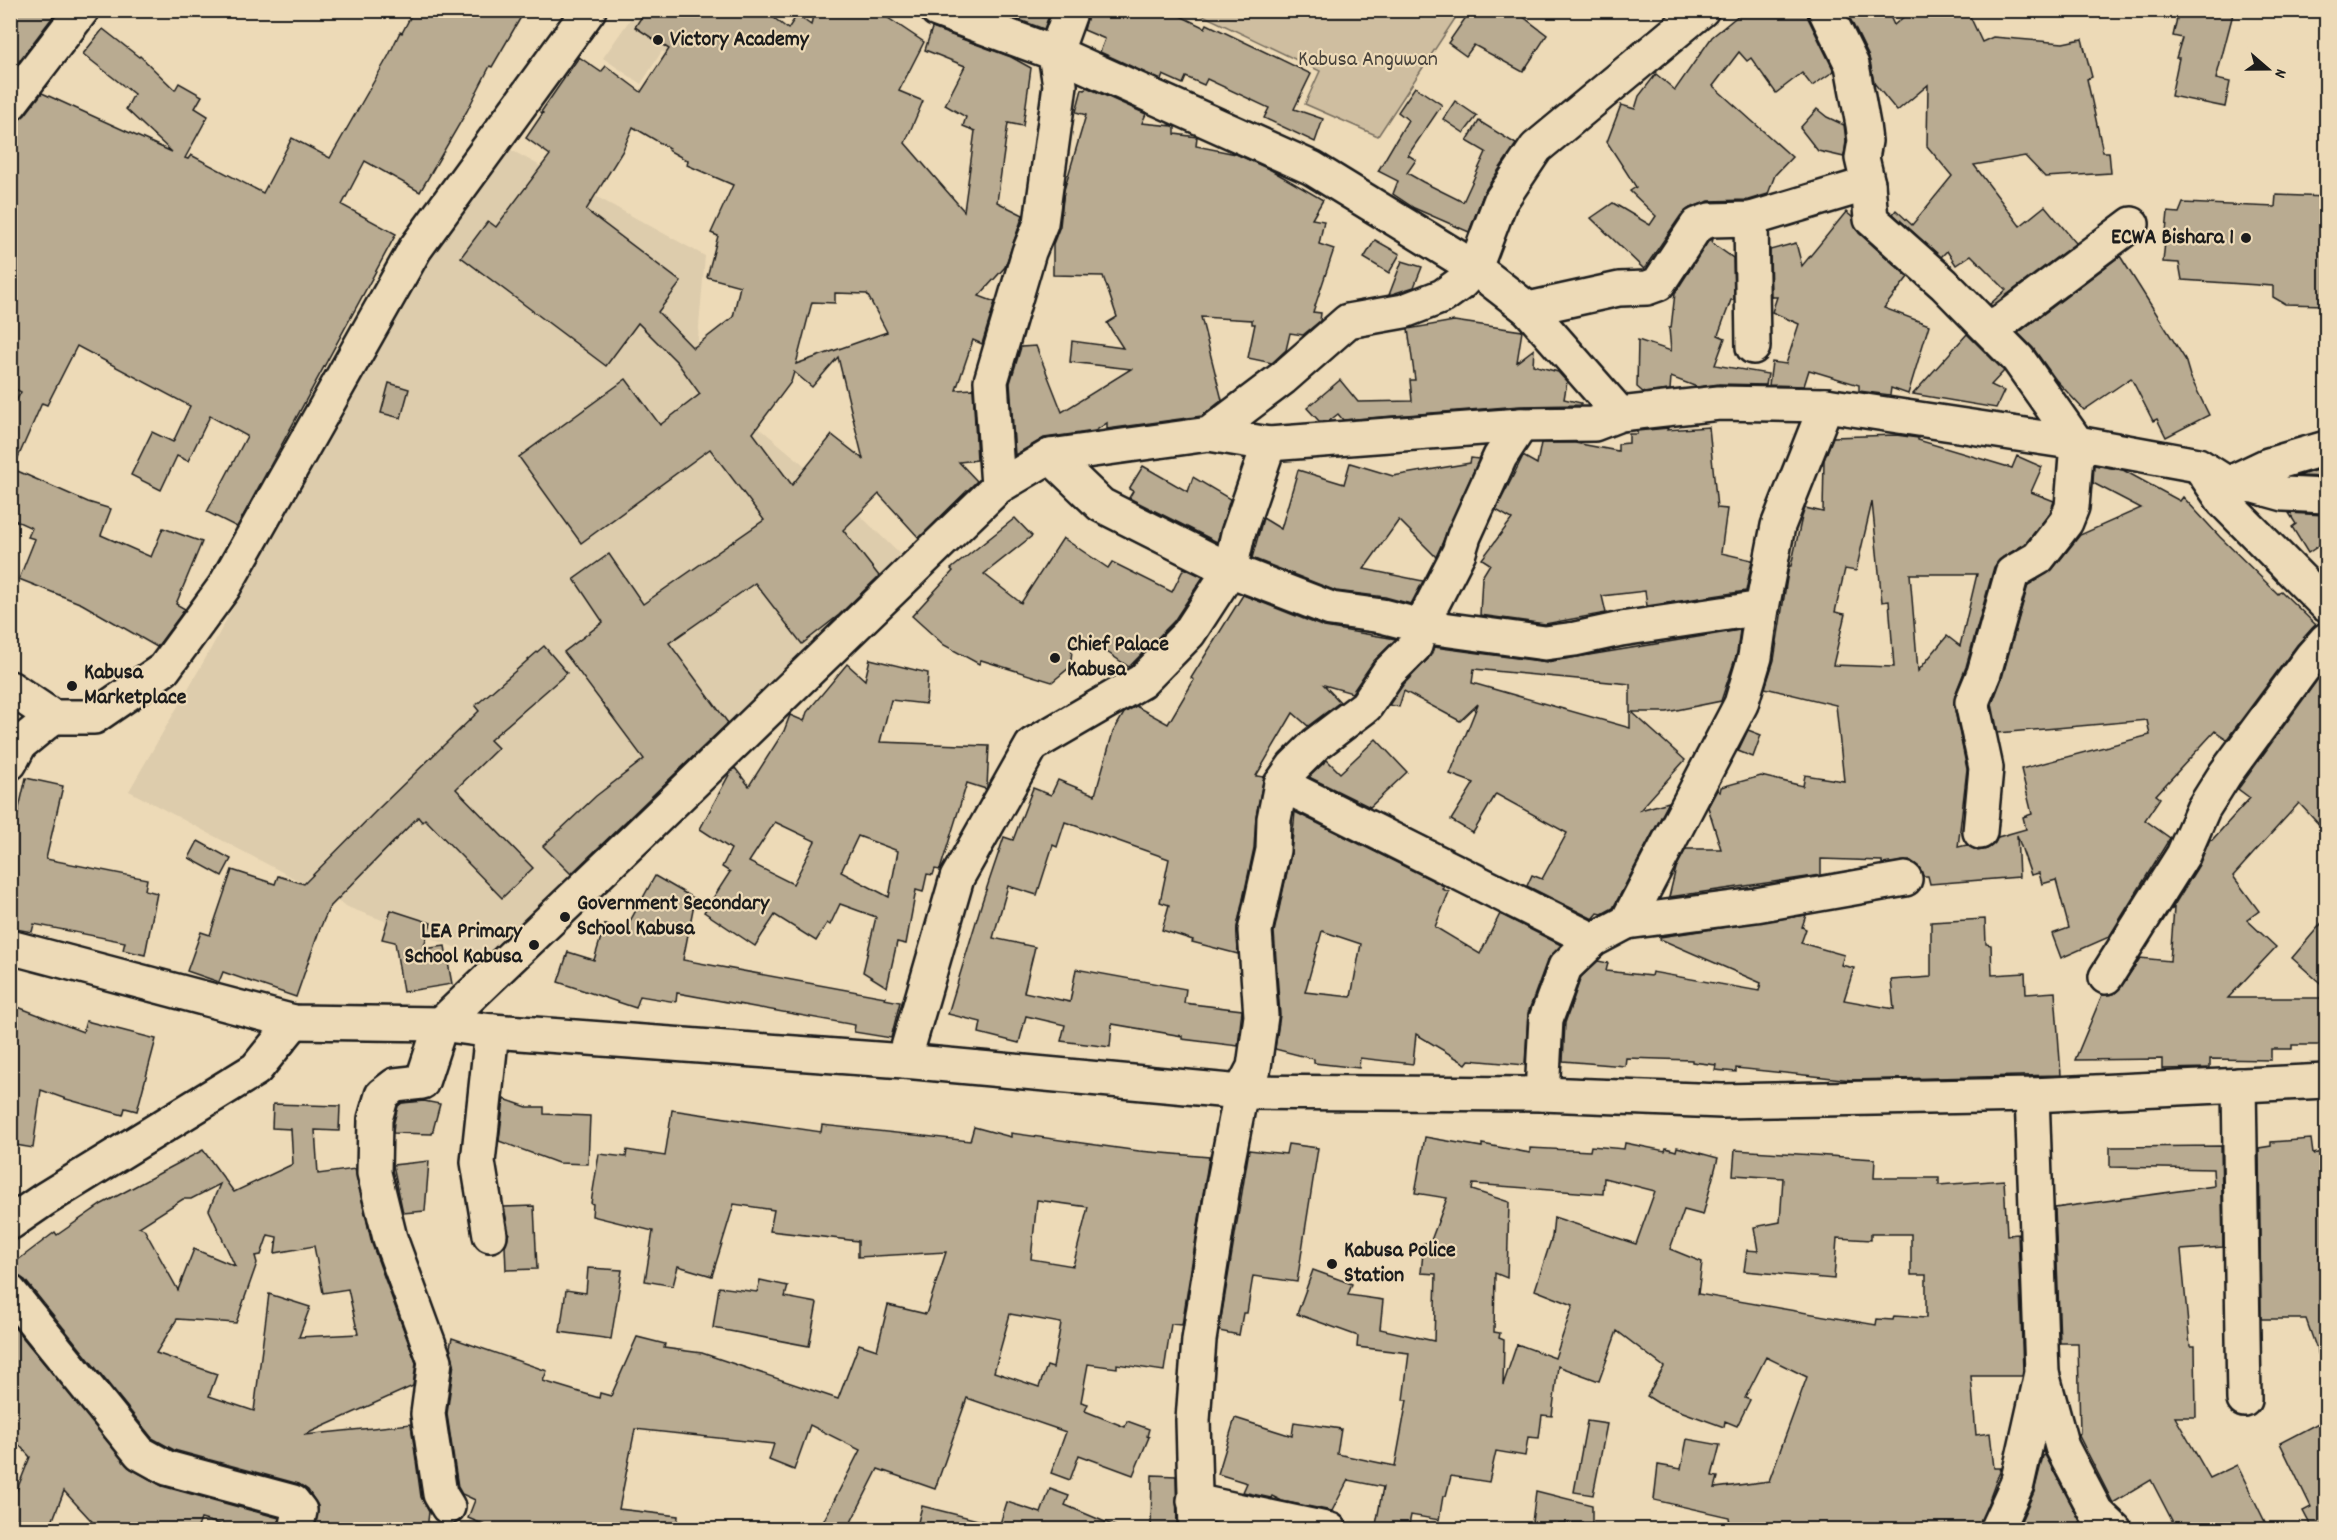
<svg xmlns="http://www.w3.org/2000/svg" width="2337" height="1540" viewBox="0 0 2337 1540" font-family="Dekko,sans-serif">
	<rect width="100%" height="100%" fill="#eddab7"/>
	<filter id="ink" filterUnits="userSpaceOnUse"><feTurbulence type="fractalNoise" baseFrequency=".0167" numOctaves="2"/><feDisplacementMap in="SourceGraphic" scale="12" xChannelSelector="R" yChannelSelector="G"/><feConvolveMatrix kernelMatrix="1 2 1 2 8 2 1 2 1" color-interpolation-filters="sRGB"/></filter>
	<g filter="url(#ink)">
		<!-- built -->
		<g fill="#ddccac">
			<path d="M636,11h39l11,54 -24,-14 -21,33 -38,-26z"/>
			<path d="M502,145l203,111 -8,94 47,65 90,75 80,78 -425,392 -139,-52 -221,-117 79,-137 224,-416z"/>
		</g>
		<!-- green -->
		<path fill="#cfbea0" stroke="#766d5e" stroke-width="1.5" d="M1194,11l266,-1v1l-82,125 -73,-32 15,-33z"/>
		<!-- building -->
		<g fill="#b9ab91" stroke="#1c1c1c" stroke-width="1.5" fill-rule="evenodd">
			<path d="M10,10h48l-48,63z"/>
			<path d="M414,10h95l12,7 -29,50 -2,-1 -23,45 -47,81 -55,-31 -23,44 54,29 -159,293 -30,-15 40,-76 -37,-20 -22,45 -11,-5 -16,34 -30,-15 21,-43 21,10 17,-36 -113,-60 -30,59 -5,-2 -29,66 75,33 23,7 -10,26 50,22 12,-29 39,14 -26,62 9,5 -28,38 -75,-43 -63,-25 16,-40 -7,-2 4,-9 -22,-10v-106l11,-20 -11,-6v-259l15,-12 17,-22 130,59 -46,-43 8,-15 -51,-40 20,-25 36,28 1,-1 35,34 4,-7 23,13 -7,12 13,8 -23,42 3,1 3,-4 72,38 29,-55 38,20 59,-103 11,-23 2,1z"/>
			<path d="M646,10h118l24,19 9,-14 14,10 3,-15h62l48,32 -25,49 24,10 -18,42 59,68 11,-80 -12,-5 3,-9 -21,-12 20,-39 -40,-16 7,-22 79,29 20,11 -8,58 -15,-3 -11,79 26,13 -18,52 -26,29 16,6 -13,42 -9,-4 -17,50 17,-1 4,71 -18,2 18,19 -58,57 -40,-44 -36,36 36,46 -40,39 -37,29 -47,-61 -86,60 59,80 -157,151 -28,-28 53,-50 48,-37 -80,-107 39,-30 -29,-43 35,-25 34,50 121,-84 -54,-71 -129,94 -62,-86 107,-78 34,46 40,-31 -23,-32 -39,-39 -32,43 -145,-109 27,-36 8,6 54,-72 -24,-17 17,-25 -2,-1 38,-55 22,15 5,-6 35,26 28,-43 -34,-22zM633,127l36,21 -1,2 20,11 -1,4 46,20 -22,48 7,3 -11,41 33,9 -7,31 -40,31 -35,-36 23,-30 -95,-72 36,-58zM835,293l32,1 20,38 -91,32 16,-62 23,1zM838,357l25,102 -31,-24 -40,50 -39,-52 38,-51 3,-10 18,15z"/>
			<path d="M993,10h58l-7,19z"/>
			<path d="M1089,10h79l37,18 2,-4 104,50 -17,35 29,10 -8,23 -51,-24 5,-10 -62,-29 -3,6 -18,-8 -3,7 -20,-9 -2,5 -61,-28 5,-13 -21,-9z"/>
			<path d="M1471,10h43l33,25 -24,37 -49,-27 -8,11 -18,-13z"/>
			<path d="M1745,10h62l1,8 26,53 -22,15 -10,-13 -26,20 -25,-35 -4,3 -8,-9 -26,34 79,71 -17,18 -7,19 -20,6 -39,1 -19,7 -9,7 -37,54 -53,-51 22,-15 37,22 6,-9 -26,-25 6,-4 -29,-45 14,-37 14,4 4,-13 17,-22 19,16 37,-53z"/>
			<path d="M1846,10h41l7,15 18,-15h55l15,32 11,-5 70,6 19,-4 10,38 -5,2 16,73h6l2,21 -66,4 -20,-21 -51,9 46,61 25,-20 31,37 -84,63 -2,-2 16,-14 -35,-35 -15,10 -9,-14 -6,6 -48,-43 3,-4 16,15 40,-49 -25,-30 1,-61 -31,26 -23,-28 -5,-26z"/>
			<path d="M2189,10h45l-18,69 14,3 -5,25 -54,-11 8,-38h-3l6,-20 -9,-2 5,-22 10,2z"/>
			<path d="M1086,87l60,27 -4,9 31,3 2,1v7l22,3 -1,9 40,8 35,16 52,30 -11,19 12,2 -5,23 15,5 -21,63 8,1 -1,8 -17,14 -13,-2 -4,17 -14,13 -24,-5 7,-34h-3v-4l-51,-3 21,83 -20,16 -95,13v-6l-12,8 -51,7 -29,17 -5,-72 11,-36 15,-1 26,66 69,-43 -61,-7 2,-21 51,7 -16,-25 10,-6 -14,-41 -50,-1v-31l7,-18 4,-36 22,-75 -10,-3 6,-23 3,1z"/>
			<path d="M1415,87l27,18 -34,50 8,5 -9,13 16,9 40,20 23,-50 -19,-11 12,-20 37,23 -32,48 -15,40 -55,-24 -21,-14 5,-13 -20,-10 30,-51 -10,-8z"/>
			<path d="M1455,101l22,15 -13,17 -21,-14z"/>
			<path d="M1817,109l10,8 17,8 2,16 -2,16 -26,-6 -18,-23z"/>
			<path d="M2276,195l50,2v108l-41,-1 -12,-7v-11l-91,-6 -3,-17 -16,-1 5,-50 11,1 4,-10 92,4z"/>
			<path d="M1846,212l6,5 7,16 49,44 -24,31 45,17 -21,69 -17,-6 -1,7 -31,-4v-6l-50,-15 -5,16 -35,-1 3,-23 14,2 13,-40 -27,-12 5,-15h-6l-1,-47 26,-7 6,23z"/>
			<path d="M1713,239l-1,4 21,15 1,42h-3l-13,35 7,3 -10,27 53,9 -2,11 -47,-1 -22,3 -26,-10 -1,13 -26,3 -7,-6 1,-47 33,11 -2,-23h2l4,-35 34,-53z"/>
			<path d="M1375,240l25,14 -11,19 -25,-15z"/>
			<path d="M2120,256l65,103 5,17 19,39 -43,22 -9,-18 -4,2 -22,-43 -47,32 -28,-30 -23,-32 -15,-15z"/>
			<path d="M1402,261l20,6 -8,20 -25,8z"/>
			<path d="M1454,321l68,10 -5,31 17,-13 -1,16 25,7 9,10 -3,17 17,4v2l-61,1 -177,14 -5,-6 -9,7h-10l-12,-13 33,-28 18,22 54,-1 -2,-21h5l-7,-51z"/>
			<path d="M1967,334l37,37 -13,14 13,6 -8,17 -83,-14z"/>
			<path d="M389,383l20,6 -8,29 -20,-5z"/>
			<path d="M1709,427l8,81 10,1 -6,44 31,7 -6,31 -99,15 -2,-15 -43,5 4,17 -61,11 -65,-9 2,-38 8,-13 -8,-5 30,-40 -16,-9 27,-54 14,8 4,-21h34l43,8v-7l11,-1v-9h8v-3l31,-3 -1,2z"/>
			<path d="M1896,435l22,3v2l94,28 5,-12 25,11 -11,25 23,9 -4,12 -25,31 -22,13 -9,10 -28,100 -11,28 -1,11 13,63 -9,78 9,-2 11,6 9,-2 8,-6 3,-6 28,-8 -3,-12 9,-3 -11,-45 129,-34 -3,-15 -149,13 -6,-29 10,-26 26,-93 24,-15 28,-35 61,-27 -48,-25 1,-18 29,5 57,31 3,-4 37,40 58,57 3,-3 35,34 -19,20 -70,94 -12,-8 -59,64 4,3 -15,22 25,18 -61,99 -48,21 -9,-24 17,-6 -13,-48 -14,4 -3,-11 -8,2 -14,-40 2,42 -89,7 -2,-8h-5l-4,-9 -8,-6 -29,3v-3l-61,-2v16l-152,22 7,-29 10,-19h35l-13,-42 9,-17 3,2 1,-5 40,-11 42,10 2,-11 39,6 -8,-76 -71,-17 9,-28 15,-94h2l11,-49 3,-9 18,4 1,-52 9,-23zM1872,502l10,100 7,-1 5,66 -61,-2 12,-51 -10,-2 10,-43 11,2zM1910,574h67l-17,72 -13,-10 -29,35z"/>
			<path d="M1471,458l8,1 -43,98 -37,-37 -35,49 59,12 -12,23 -26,-7 -49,-6 -84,-33 11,-40 18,11 17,-59 46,14 6,-21 43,13 77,-13z"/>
			<path d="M1143,466l45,26 5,-15 37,22 -13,43 -88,-44 4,-7 -4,-2z"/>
			<path d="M2326,467v10l-28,-1z"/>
			<path d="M2289,513l35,2 2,3v23l-18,12 -16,-26 4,-3z"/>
			<path d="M1015,518l17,18 -48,38 37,29 42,-65 45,30 4,-6 60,30 12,-24 19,9 -29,44 -45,46 -31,-21 -25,-3 -3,24 -18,15 -71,-22 -2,4 -35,-19 -32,-29 41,-45 -2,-2z"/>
			<path d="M1243,595l81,32 72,12 -23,23 -21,31 -28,-8 16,17 -32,24 -15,-13 -37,63 8,1 -8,39 -2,32 -17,79 1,27 -46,-12 1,-2 -31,-10 7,-25 -9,-3 9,-43 -104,-37 -8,25 -4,-2 -16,50 -29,-9 -15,52 42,9 -11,45 46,10 6,-33 110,20 -2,14 58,7 -4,36 -56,-7v-3l-70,-12 -2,23 -49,-6 4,-16 -39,-9 -7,27 -40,-10 2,-11 -33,-8 34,-112 22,-65 9,3 20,-52 18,7 7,-15 37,15 18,-63 11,-19 12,-7 32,18 26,-44 -3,-2z"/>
			<path d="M1740,630l-3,23 -16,48 -54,11h-35l53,48 -45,50 29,-8 -56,106 -11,6 -4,-1 -5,6 -66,-33 5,-11 10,4 25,-46 -71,-39 -23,39 -22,-13 23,-37 -24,-9 28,-70 -18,17 -56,-30 -5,16 -10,-2 14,-20 25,-26 6,-12 113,15zM1474,669l156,15v44l-158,-45z"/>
			<path d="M544,646l23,27 -77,67 8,8 -42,41 77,79 -31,30 -77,-79 -3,3 -4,-5 -89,91 -10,23 -23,66 -73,-25 -4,10 -32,-11 14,-39 9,3 22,-65 43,14 3,-8 26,8 75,-76 100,-97 -4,-5z"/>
			<path d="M870,659l58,14 -2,31 -35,-4 -11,42 109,4 -2,41 -1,2 -19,-6 -27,87 -5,-1 -2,6 -6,-1 -4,18 -7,-2 -10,54 -9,-2 -10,45 -24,-15 13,-55 -36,-13 -10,21 -3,-2 -11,18 -41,-26 -20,31 -51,-34 26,-40 -8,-5 9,-18 -31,-20 30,-56 5,-5 14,18 35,-55 6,-16 14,6 3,-9 40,-48 18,16zM775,822l40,19 -22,43 -44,-22zM858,836l40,15 -9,46 -48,-25z"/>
			<path d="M2323,672l3,3v157l-27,-29 -66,73 26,35 -12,9 29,27 -48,51h98v47h-34v4h-21v11l-61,-1v9l-48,1v-10l-87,1 27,-65 12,-1 7,-7 19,-29 30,3 4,-53 -3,2 28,-45 11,-26 2,1 38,-42 -12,-9 3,-4z"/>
			<path d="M1748,730l13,5 -8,22 -15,-6z"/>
			<path d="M1376,739l31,33 -37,35 -61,-30 18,-17 13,13z"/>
			<path d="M26,778l37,8 -17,73 101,20 -2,11 12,3 -12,62 -22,-5 2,-8 -91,-18 -2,8 -22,-4v-81z"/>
			<path d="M1295,812l149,74 -2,3 7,3 -14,35 45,27 20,-40 61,31 -14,16 -19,52 -3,52 -56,-5 -3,4 -50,-30 -3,30 -53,-6 -1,10 -45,-5v-4l-39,-10 5,-34 -6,-83 17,-78zM1322,931l39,13 -10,53 -46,-5z"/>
			<path d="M198,841l33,18 -9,17 -33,-18z"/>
			<path d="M655,876l40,23 -12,61 202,37 -1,2 16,3 -9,36 -37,-6 1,-7 -178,-32 -1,9 -36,-6 -4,12 -78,-26 10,-30 26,8 11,-36 20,6z"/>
			<path d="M391,910l40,13 -8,26 22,-3 7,38 -49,8 -8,-50 -13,-3z"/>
			<path d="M1806,915l-4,12 4,2 -5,14 43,12 -3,10 13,3 -10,32 50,9 -3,-29 40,-3v-55l54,-3 1,25 5,1 1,30 33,-2 1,21 29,-2 6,83 -209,5 -116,-12v4l-21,-2 1,-5 -24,-3v-2l-66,-2 -1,8 -62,-5 2,-38 16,-46 17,-16 10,2 -2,8 45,5 1,-4 107,19 2,-8 -101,-44v-2z"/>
			<path d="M2326,918v70l-34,-30z"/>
			<path d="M10,1004l73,28 3,-11 70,18 -19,72 -12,-3 -2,7 -57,-16 -25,-9 -8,58 -23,-4z"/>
			<path d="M504,1099l23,8h17v7l46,2 -2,48 -30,-1 -59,-22z"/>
			<path d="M424,1101l16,3 -8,30 -39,-1 1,-11 4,-16 4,-3z"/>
			<path d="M273,1104l67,2 -1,25 -24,-1 3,44 37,-5 17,75 44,119 -3,23 -109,49 107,-11 10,73 8,15 -2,18h-112l3,-24 -10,-16 -9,-6 -125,-34 -22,-12 -127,-158 -8,-5 -7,-1v-8l45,-34 2,3 45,-31 101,-54 31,42 59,-28 -2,-35 -19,-1zM220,1184l-11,26 26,56 -41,-17 -16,41 -34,-61 -5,-2 44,-28h8zM268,1235l9,2 -2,16 39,-7 9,47 25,-4 10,45 -59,3 11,-30 -41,-13 -15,117 -45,-15 8,-22 -61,-21 21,-34 59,4 21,-60 -2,-7 6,-1z"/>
			<path d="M672,1110l149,22 1,-7 148,16 4,-14 37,10v-4l128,18 70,6 -27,168 -11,-1 -7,47 -47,-7v4l-29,-4 -7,38 7,2 -3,7 40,16 2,-6 22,8 -2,7 2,1 -16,38 -54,-20 -9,25 -19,-7 15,-41 -99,-34 -32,91 -57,-20 -31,61h-28l41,-80 -50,-25 -16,45 -25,-10 5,-16 -139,-15 -16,80 59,7 -1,14h-180l-29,-12 7,-18 -13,-6 -4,-7 -11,-73 7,-51 -4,-16 2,-9 95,33 -4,10 56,17 1,-5 11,3 26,-59 28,7 -1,4 38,5 136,46 21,-55 18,6 11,-45 38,9 20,-62 -88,5v-16l-88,-10 4,-21 -40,-6 -22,72 -34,-10 -5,20 -28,-5 8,-50 -61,-15 1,-12 -2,-1 8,-49 27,3 1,-7 38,6zM1037,1200l51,7 -15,59 -42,-7zM1010,1314l51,9 -8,45 -6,-2 -8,21 -45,-15z"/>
			<path d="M1425,1137l57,10v-3l48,9v-5l60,3 1,-5 33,3 1,-6 40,8 1,-3 10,3 1,-4 41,11 -15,57 -19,-5 -14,39 32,13 -4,32 178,31 1,-6 16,1 1,-4 32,2v-43h-15v-41h-40v6l-34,-2 -3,41 -90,-8 3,-21 11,1 -4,-24 26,-5 3,-44 -50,-3 2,-25 140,9 -1,19h65v7l65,-5 3,55 11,-1 5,137 -1,5h-51l5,59 14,-2 4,35h7l-23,62h-247l-2,-13 -75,-17 4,-35 23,4 6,-30 33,6 -8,31 6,1 -3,11 54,-7 38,-104 -41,-20 -21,41 5,2 -13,26 -12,-5 -1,6 -66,-24 -11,-7 17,-29 -47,-36 -18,50 -41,-15 -6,50 -10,-1 -3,23 -11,-1 -3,19 -29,-5 -7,31 -38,-6 -5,20h-3l-4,24 -28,-5 -3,15h-33l8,-43 -35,-7 -16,31 -50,-10 -10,-5 -1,2 -28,-6 4,-9 -29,-9 17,-56 57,18 2,-14 47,7 -4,25 58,12 12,-66h-4l6,-47 -52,-6 1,-11 -61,-22 16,-44 39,14 -4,11 35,5 -3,29 54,12 2,-67 -15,-1 3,-30h6l17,-45 -32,-5zM1604,1178l51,13 -19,53 -82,-27 -2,20 -17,53 38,15 -18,53 -38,-14 -14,41 1,-45 -5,-2 1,-5 -6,-1 1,-59 12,5 2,-76 -37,-12 1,-6 130,10z"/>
			<path d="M2311,1139l2,15 13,-3v216h-3l-17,-48h-45l-2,-171 12,-2v-4z"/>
			<path d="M1288,1144l30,4 -21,134 -44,-6 -6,37h-4l-4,22 -20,-4 30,-181 37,4z"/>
			<path d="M2221,1146l2,101 -42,3 9,96h5l1,71h-21l35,61 27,-13 32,65h-92l-26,-50 -38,23 -35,-69 2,-1 -2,-90h-18l-5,-135 159,-22 -1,-17 -103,-2v-20z"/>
			<path d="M429,1161l-4,50 -22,2 -10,-48z"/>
			<path d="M534,1206l3,63 -31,1 -1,-24 4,-13 -5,-26z"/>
			<path d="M588,1268l34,2 -11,69 -51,-7 6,-42 20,3z"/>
			<path d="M760,1280l28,6 -3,11 32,6 -8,43 -96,-18 6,-41 38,5z"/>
			<path d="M10,1322l121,147 31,17 117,32 -1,12h-38l-39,-11 -4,11h-97l-36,-39 -15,39h-39v-23l20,-50 -20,-22z"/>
			<path d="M2326,1419v111h-13l-10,-19 8,-4 -31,-64z"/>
			<path d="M1587,1421l20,3 -14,71 -19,-3z"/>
			<path d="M2045,1455l36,68 3,7h-67l17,-38 9,-36z"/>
			<path d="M1152,1475l24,1 1,54h-26z"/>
			<path d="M1050,1489l19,7 -4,9 59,25h-126l9,-28 34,11z"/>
			<path d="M1536,1491l56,14v18h-34l-1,7h-26z"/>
			<path d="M922,1506l64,16 -1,8h-69z"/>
		</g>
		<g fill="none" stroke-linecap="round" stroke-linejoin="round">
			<defs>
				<g id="minor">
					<path d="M937,10l128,47 247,111 163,100 53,41 92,105"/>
					<path d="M1825,10l27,55 11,60 2,16 -3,17 6,26 3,35 73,65 74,75 59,84 -5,64 -6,15 -28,36 -26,15 -28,100 -12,29 14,66 -6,64"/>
					<path d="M10,104l72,-94"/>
					<path d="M1751,219l2,128"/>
					<path d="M1528,309l91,-20 28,-1 11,-4 39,-59 13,-5 41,-1 117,-35"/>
					<path d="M1991,330l141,-106"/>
					<path d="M1209,434l60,10 252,-19 73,-1 26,-10 99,-11 107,2 251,38 121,22 30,19 27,2 29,8 42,2"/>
					<path d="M1050,456l51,49 129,65 101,39 51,7 39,10 124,17 30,-4 46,-10 141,-21"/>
					<path d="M2203,471l21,31 102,103"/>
					<path d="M2228,484l40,-19 58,-17"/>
					<path d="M998,487l-7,-106 38,-129 12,-29 19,-138 -5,-31 16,-44"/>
					<path d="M10,688l43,29h41l70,-48 60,-82 191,-338 174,-239"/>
					<path d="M10,763l10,-19 33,-27"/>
					<path d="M1281,784l312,156"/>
					<path d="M1627,922l129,-17 149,-26"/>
					<path d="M10,947l284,75 147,2 51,7 412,30 337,31 301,2 180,7 310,-6 294,-14"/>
					<path d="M2106,977l77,-122 20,-46 22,-35 87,-118 14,-16"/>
					<path d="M904,1061l53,-183 75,-133 110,-64 47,-48 41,-63 8,-36 31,-90"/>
					<path d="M2239,1085l5,315"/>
					<path d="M1542,1094l4,-75 19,-52 28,-27 34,-18 114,-218 14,-47 7,-49 16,-82 48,-121"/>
					<path d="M10,1223l35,-24 211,-130 38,-47"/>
					<path d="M490,1235l-12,-73 14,-131"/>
					<path d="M10,1292l130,161 27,15 126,34 7,9 -4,19"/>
					<path d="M2043,1377l19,70 34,65 19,18"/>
					<path d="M1194,1501l136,29"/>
					<path d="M448,1507l-8,-13 -12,-80 7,-53 -45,-123 -16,-65 1,-54 7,-24 13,-10 27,-3 19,-58 196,-187 361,-350 52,-31 159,-22 74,-56 65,-57 56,-10 39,-15 18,-13 14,-15 25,-66 36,-54 166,-138"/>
					<path d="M1196,1530l-3,-110 6,-80 24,-154 18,-94 13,-25 7,-51 -6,-85 18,-81 1,-31 7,-35 12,-17 23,-23 50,-38 22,-33 27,-27 6,-20 38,-74 5,-16 36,-79 21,-32"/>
					<path d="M1996,1530l21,-46 25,-111 -10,-278"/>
				</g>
			</defs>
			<!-- minor casing -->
			<use href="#minor" stroke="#1c1c1c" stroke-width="38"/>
			<!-- minor -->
			<use href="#minor" stroke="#eddab7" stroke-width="33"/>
		</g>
	</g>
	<!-- markers -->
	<g fill="#1c1c1c" stroke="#eddab7" stroke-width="2">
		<circle cx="658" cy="40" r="6"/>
		<circle cx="2246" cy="238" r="6"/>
		<circle cx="1055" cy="658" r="6"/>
		<circle cx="72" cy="686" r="6"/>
		<circle cx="565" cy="917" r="6"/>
		<circle cx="534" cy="945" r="6"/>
		<circle cx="1332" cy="1264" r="6"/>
	</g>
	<g text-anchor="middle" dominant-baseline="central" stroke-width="4.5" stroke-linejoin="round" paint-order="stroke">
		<!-- poi labels -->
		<g font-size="22" font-weight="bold" fill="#1c1c1c" stroke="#eddab7" text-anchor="start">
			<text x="670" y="40">Victory Academy</text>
			<text x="2234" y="238" text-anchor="end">ECWA Bishara 1</text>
			<text x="1067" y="645">Chief Palace<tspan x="1067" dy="25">Kabusa</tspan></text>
			<text x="84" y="673">Kabusa<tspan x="84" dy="25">Marketplace</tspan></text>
			<text x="577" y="904">Government Secondary<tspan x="577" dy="25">School Kabusa</tspan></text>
			<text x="522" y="932" text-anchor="end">LEA Primary<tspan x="522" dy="25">School Kabusa</tspan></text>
			<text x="1344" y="1251">Kabusa Police<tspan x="1344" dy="25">Station</tspan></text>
		</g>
		<!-- park labels -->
		<g font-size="22" fill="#49443d" stroke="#eddab7">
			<text x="1368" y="60">Kabusa Anguwan</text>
		</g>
	</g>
	<!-- margin -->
	<rect width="2337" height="1540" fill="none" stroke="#eddab7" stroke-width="36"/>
	<rect x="18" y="18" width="2301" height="1504" fill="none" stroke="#1c1c1c" stroke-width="2" filter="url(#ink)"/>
	<!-- north arrow -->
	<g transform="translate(2268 69) rotate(110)" stroke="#eddab7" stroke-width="4.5" paint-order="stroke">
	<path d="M0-4.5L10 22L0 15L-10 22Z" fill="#1c1c1c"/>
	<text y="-9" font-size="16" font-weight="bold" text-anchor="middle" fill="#1c1c1c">N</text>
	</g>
</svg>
